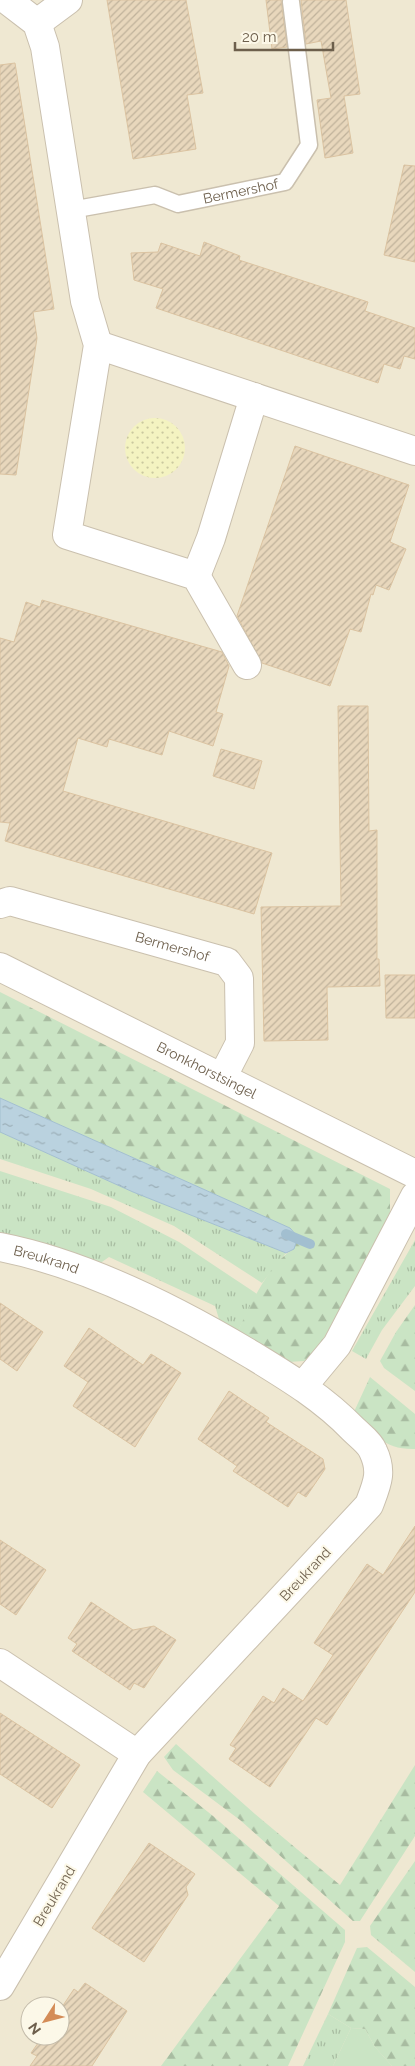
<svg xmlns="http://www.w3.org/2000/svg" width="415" height="2066" viewBox="0 0 415 2066" font-family="Raleway,sans-serif">
	<defs>
		<pattern id="grass-tufts" width="24" height="20" patternUnits="userSpaceOnUse" patternTransform="scale(1.25)"><rect width="24" height="20" fill="#cae4c4"/><path d="M3 7l-1-3M5 7V3M7 7l1-3M15 17l-1-3M17 17v-4M19 17l1-3" fill="none" stroke="#a8bca1"/></pattern>
		<pattern id="forest-firs" width="22" height="20" patternUnits="userSpaceOnUse" patternTransform="scale(1.25)"><rect width="22" height="20" fill="#cae4c4"/><path d="M5 1l3.5 6h-7zM16 11l3.5 6h-7z" fill="#a8bca1"/></pattern>
		<pattern id="sand-dots" width="8" height="8" patternUnits="userSpaceOnUse" patternTransform="scale(1.25)"><rect width="8" height="8" fill="#f4f3c1"/><path d="M2 2h.1M6 6h.1" fill="none" stroke="#cac89f" stroke-width="1.8" stroke-linecap="round"/></pattern>
		<pattern id="water-ripples" width="26" height="14" patternUnits="userSpaceOnUse" patternTransform="scale(1.25)"><rect width="26" height="14" fill="#bad2df"/><path d="M2 4q2-2 4 0t4 0M15 11q2-2 4 0t4 0" fill="none" stroke="#9baeb7"/></pattern>
		<pattern id="building-hatch" width="6" height="6" patternUnits="userSpaceOnUse" patternTransform="scale(1.25)"><rect width="6" height="6" fill="#e8d7bc"/><path d="M-1 1l2-2M0 6l6-6M5 7l2-2" fill="none" stroke="#c0b29b"/></pattern>
	</defs>
	<rect width="100%" height="100%" fill="#f9f5e3"/>
	<!-- residential -->
	<path fill="#efe8d2" fill-rule="evenodd" d="M0,0h415v2066h-415zM30,2006h30v30h-30z"/>
	<!-- grass -->
	<g fill="url(#grass-tufts)">
		<path d="M0,1132l133,60 153,61 -24,30 -88,-57 -83,-37 -91,-30z"/>
		<path d="M0,1171l111,36 68,35 78,52 -19,37 -19,-12 -4,-13 -106,-49 -10,7 -99,-29z"/>
		<path d="M415,1240v46l-33,44 -16,29 -14,-8z"/>
		<path d="M328,2014l23,14 -18,38h-30z"/>
	</g>
	<!-- forest -->
	<g fill="url(#forest-firs)">
		<path d="M0,992l390,197v31l-74,132 -12,9 -16,1 -50,-31c12,-25 31,-69 56,-82l-4,-21 -290,-130z"/>
		<path d="M415,1305v86l-31,-23 -4,-7 16,-29z"/>
		<path d="M370,1377l45,37v35c-31,1 -41,-15 -62,-35z"/>
		<path d="M176,1744l79,70 85,71 75,-120v71l-55,85h-7l-113,-101 -67,-50 -9,-13z"/>
		<path d="M157,1771l56,45 132,114v12l-57,124h-127l118,-160 -136,-114z"/>
		<path d="M415,1861v111l-44,-37 -1,-9z"/>
		<path d="M367,1947l48,40v79h-23l-17,-19 -10,-18 -14,-1 -23,-14 29,-66z"/>
	</g>
	<!-- sand -->
	<circle fill="url(#sand-dots)" cx="155" cy="448" r="30"/>
	<!-- green -->
	<path fill="#cae4c4" d="M351,2028l14,1 10,18 17,19h-59z"/>
	<!-- water -->
	<path fill="url(#water-ripples)" stroke="#a2bfd0" d="M0,1098l290,130 8,9 -4,12 -8,4 -153,-61 -133,-60z"/>
	<g fill="none" stroke-linecap="round" stroke-linejoin="round">
		<!-- stream -->
		<path stroke="#a2bfd0" stroke-width="10" d="M286,1234l24,10"/>
	</g>
	<!-- building -->
	<g fill="url(#building-hatch)" stroke="#dbc3a1">
		<path d="M107,0h79l17,93 -16,2 9,54 -63,10z"/>
		<path d="M266,0h15l6,47 -15,2z"/>
		<path d="M301,0h45l14,94 -16,2 9,57 -28,5 -8,-58 14,-2 -10,-57 -15,3z"/>
		<path d="M15,63l39,246 -21,3 4,26 -21,137 -16,-1v-409z"/>
		<path d="M404,165l11,1v96l-31,-7z"/>
		<path d="M204,242l36,14 -1,4 129,42 -3,9 50,17v31l-11,-3 -4,13 -16,-5 -6,19 -222,-75 7,-19 -29,-9 -3,-27 27,-1 3,-9 39,13z"/>
		<path d="M295,446l114,39 -19,57 16,7 -17,41 -13,-5 -3,10 -2,-1 -10,38 -11,-3 -20,57 -68,-23 -25,-47z"/>
		<path d="M42,600l180,52 7,14 -13,46 7,2 -10,32 -44,-15 -7,24 -53,-16 -2,8 -29,-9 -15,53 209,62 -18,61 -249,-73 5,-18 -10,-1v-184l14,4 12,-40 14,5z"/>
		<path d="M338,706h30l1,125 8,-1v129h2l1,27 -53,1 1,53 -64,1 -3,-134 80,-1z"/>
		<path d="M221,749l41,12 -8,28 -41,-13z"/>
		<path d="M385,975h30v43h-29z"/>
		<path d="M0,1303l43,29 -26,39 -17,-12z"/>
		<path d="M89,1328l54,37 8,-11 30,19 -46,74 -62,-41 15,-24 -24,-16z"/>
		<path d="M229,1391l40,27 -3,4 57,37 2,10 -19,28 -8,-5 -10,15 -55,-36 4,-5 -39,-27z"/>
		<path d="M415,1526v66l-88,133 -11,-7 -46,69 -41,-28 7,-11 -6,-3 33,-49 11,7 9,-15 20,13 30,-46 -19,-12 53,-79 16,11z"/>
		<path d="M0,1540l46,30 -30,45 -16,-11z"/>
		<path d="M91,1602l42,28 21,-4 22,14 -32,48 -10,-5 -4,7 -58,-39 5,-7 -9,-6z"/>
		<path d="M0,1713l80,52 -28,43 -52,-34z"/>
		<path d="M149,1843l46,31 -9,13 2,8 -44,67 -52,-34z"/>
		<path d="M85,1983l42,28 -35,55h-62l7,-10 -6,-3 12,-17h17v-26l14,-21 4,3z"/>
	</g>
	<g fill="none" stroke-linecap="round" stroke-linejoin="round">
		<defs>
			<g id="service">
				<path id="s1" d="M71,210l84,-15 23,9 107,-22 24,-37 -18,-143"/>
			</g>
			<g id="minor">
				<path d="M7,0l30,23 8,24 40,254 13,44 -31,190 129,41 51,89"/>
				<path d="M37,23l31,-23"/>
				<path d="M98,345l317,106"/>
				<path d="M196,576l15,-38 43,-141"/>
				<path id="s2" d="M0,904l10,-3 217,61 12,16 1,65 -17,33"/>
				<path id="s3" d="M0,1247c87,17 177,63 252,108 36,22 71,43 101,74 6,6 17,14 20,22 10,21 4,33 -4,54l-232,249 -137,232"/>
				<path d="M303,1386l34,-41 78,-149"/>
				<path d="M0,1663l137,91"/>
			</g>
			<g id="tertiary">
				<path id="s4" d="M0,967l415,207"/>
			</g>
		</defs>
		<!-- service casing -->
		<use href="#service" stroke="#cac0ae" stroke-width="19"/>
		<!-- minor casing -->
		<use href="#minor" stroke="#cac0ae" stroke-width="30"/>
		<!-- tertiary casing -->
		<use href="#tertiary" stroke="#cac0ae" stroke-width="30"/>
		<!-- service -->
		<use href="#service" stroke="#fff" stroke-width="16"/>
		<!-- minor -->
		<use href="#minor" stroke="#fff" stroke-width="28"/>
		<!-- tertiary -->
		<use href="#tertiary" stroke="#fff" stroke-width="28"/>
	</g>
	<g text-anchor="middle" dominant-baseline="central" stroke-width="4" stroke-linejoin="round" paint-order="stroke">
		<!-- street labels -->
		<g font-size="14" fill="#6d5f4c" stroke="#fcf8e8">
			<text stroke="none"><textPath href="#s1" startOffset="174">Bermershof</textPath></text>
			<text stroke="none"><textPath href="#s2" startOffset="179">Bermershof</textPath></text>
			<text stroke="none"><textPath href="#s4" startOffset="231">Bronkhorstsingel</textPath></text>
			<text stroke="none"><textPath href="#s3" startOffset="48">Breukrand</textPath></text>
			<text transform="translate(305 1574) rotate(-47)">Breukrand</text>
			<text transform="translate(54 1896) rotate(-59)">Breukrand</text>
		</g>
	</g>
	<!-- north arrow -->
	<g transform="translate(45 2021) rotate(234)"><circle r="24" fill="#fcf8e8" stroke="#c3bbaa"/>
	<path d="M0-4L9 19L0 12L-9 19Z" fill="#d48c57"/>
	<text y="-8" font-size="14" font-weight="bold" text-anchor="middle" fill="#6d5f4c">N</text>
	</g>
	<!-- scale -->
	<path d="M235 42v8h98v-8" fill="none" stroke="#6d5f4c" stroke-width="2.5"/>
	<text x="242" y="42" font-size="15" fill="#6d5f4c" stroke="#fcf8e8" stroke-width="4" paint-order="stroke">20 m</text>
</svg>
